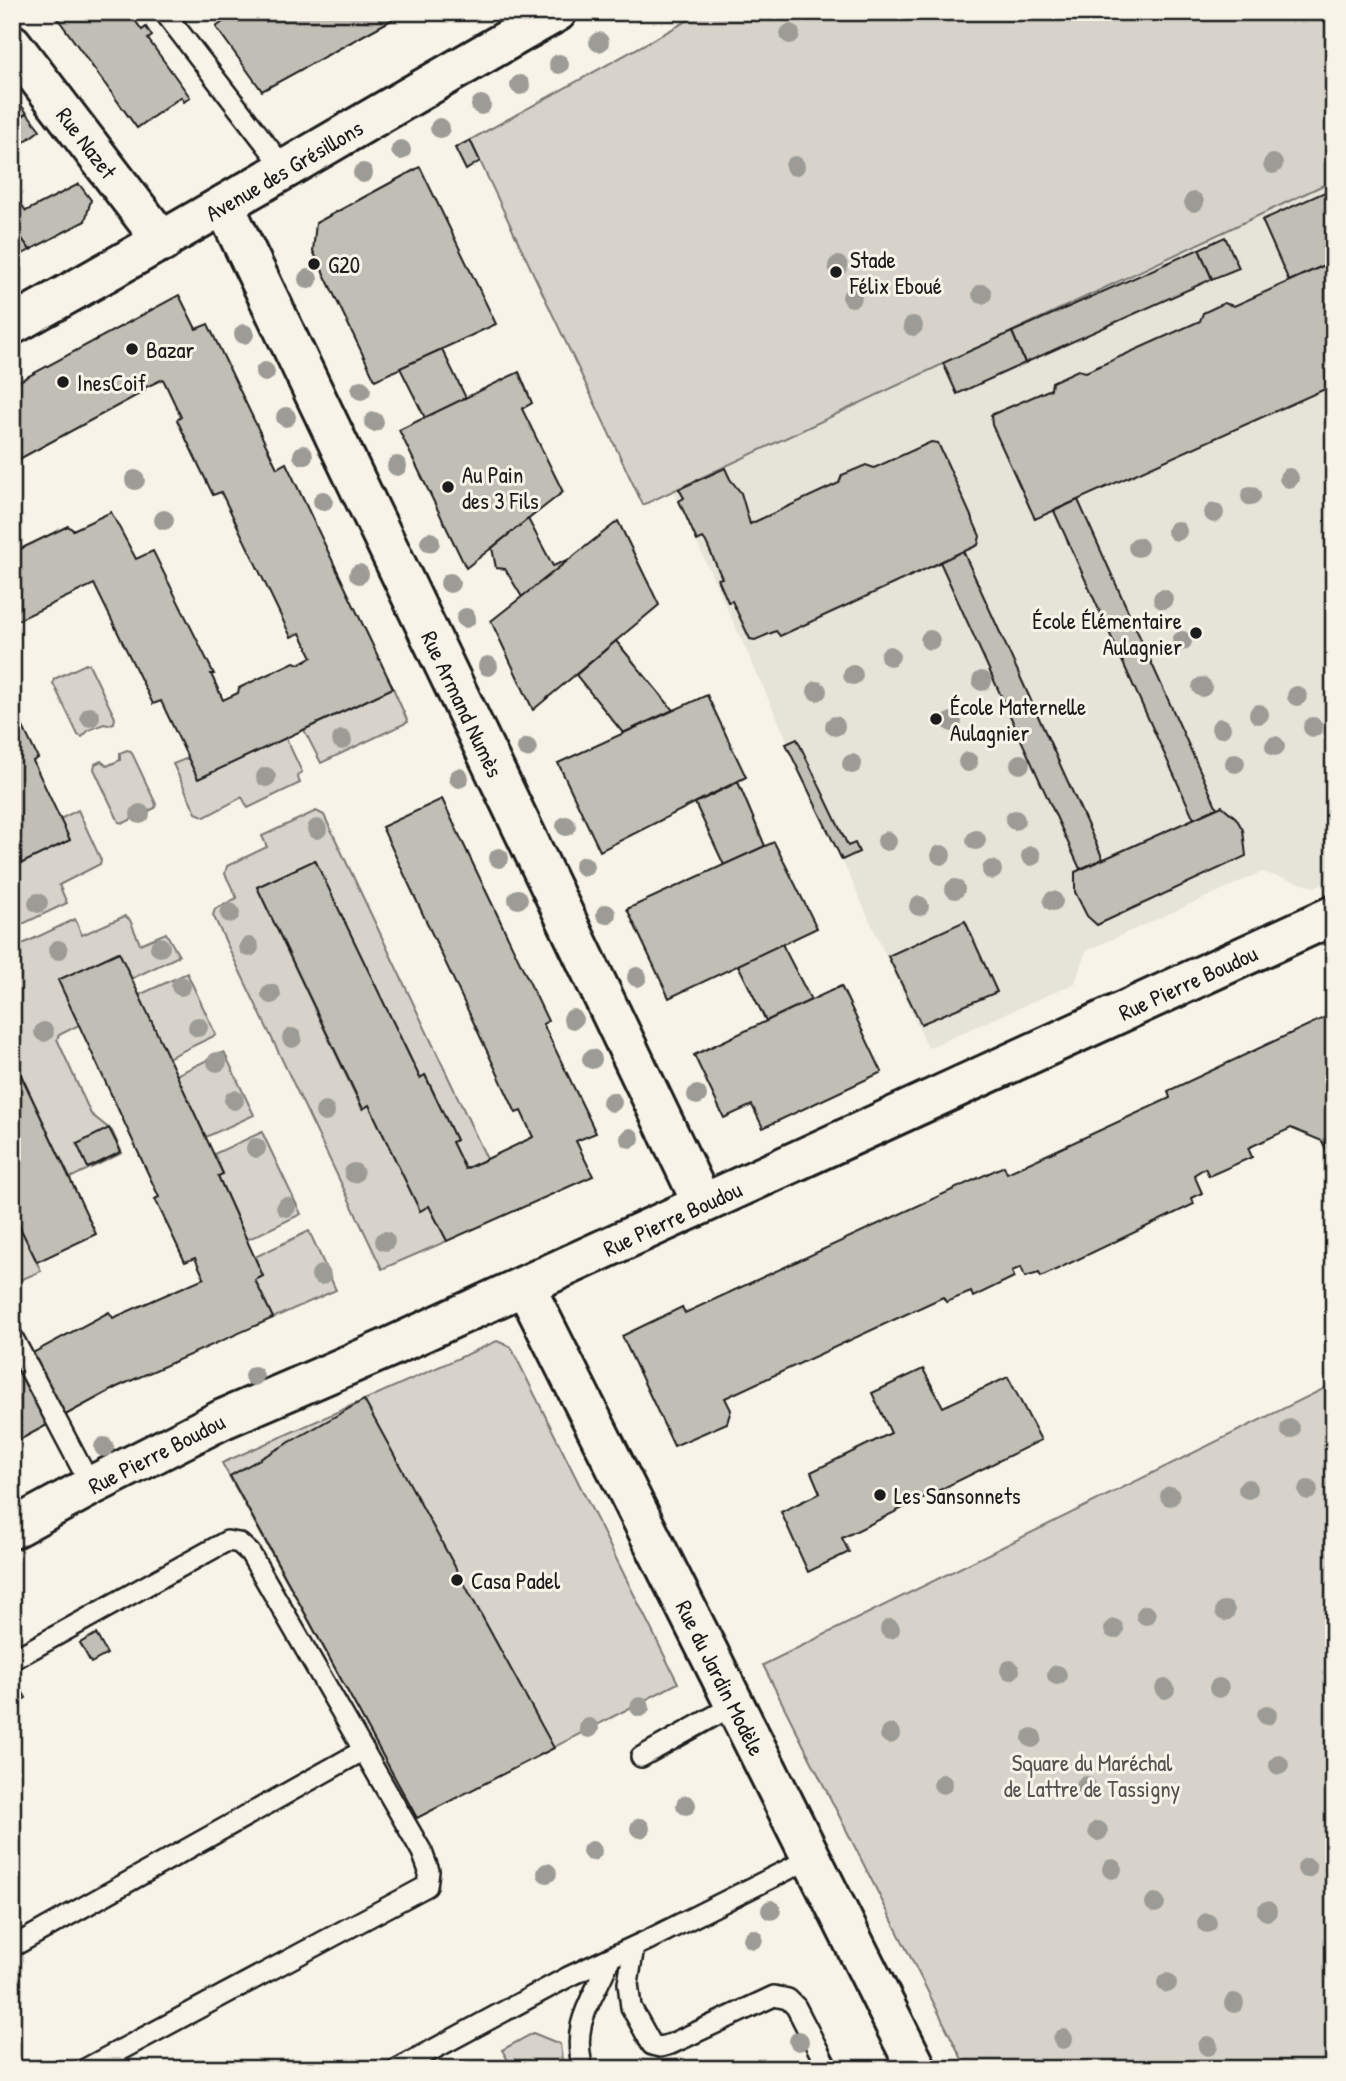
<svg xmlns="http://www.w3.org/2000/svg" width="1346" height="2081" viewBox="0 0 1346 2081" font-family="'Patrick Hand',sans-serif">
	<rect width="100%" height="100%" fill="#f7f3e8"/>
	<filter id="ink" filterUnits="userSpaceOnUse"><feTurbulence type="fractalNoise" baseFrequency=".0143" numOctaves="2"/><feDisplacementMap in="SourceGraphic" scale="14" xChannelSelector="R" yChannelSelector="G"/><feConvolveMatrix kernelMatrix="1 2 1 2 8 2 1 2 1" color-interpolation-filters="sRGB"/></filter>
	<g filter="url(#ink)">
		<!-- built -->
		<path fill="#e6e3d9" d="M1334,180v698l-20,9 -52,-15 -176,79 -11,32 -147,65 -255,-558z"/>
		<!-- green -->
		<g fill="#d7d3cb" stroke="#7a7874" stroke-width="2">
			<path d="M703,12h631v168l-691,325 -173,-365z"/>
			<path d="M86,664h3l26,54 -1,5 -6,2 -4,-1 -15,6 -7,7 -4,-2 -25,-52 1,-4z"/>
			<path d="M393,688l15,34 -87,41 -17,-33z"/>
			<path d="M286,738l16,34 -5,3 3,8 -52,25 -6,-11 -37,20 -9,-4 -23,-49 15,-6 10,21z"/>
			<path d="M127,750l4,1 25,53 -1,4 -31,15 -5,-1 -25,-53 1,-5 6,-3 6,5 13,-6v-7z"/>
			<path d="M78,810l23,50 -1,4 -41,21 8,18 -55,26v-61l58,-28 -10,-21z"/>
			<path d="M316,811l8,4 163,344 -22,10 -13,-27 4,-2 -30,-64 -6,2 -105,-218 -58,27 105,222 7,-4 51,105 9,-4 18,35 -65,28 -169,-354 2,-6 22,-11 -12,-24 2,-8 40,-19 -5,-11z"/>
			<path d="M125,916l5,4 10,24 26,-11 13,23 -48,23 -13,-27 -59,28 20,45 -20,10 -2,4 34,75 21,17 10,22 -52,25 -58,-122v-107l63,-30 7,16z"/>
			<path d="M187,973l29,62 -48,23 -29,-63z"/>
			<path d="M224,1052l30,63 -48,22 -30,-62z"/>
			<path d="M262,1132l39,82 -54,26 -29,-64 5,-3 -9,-19z"/>
			<path d="M12,1211l29,60 -25,11h-4z"/>
			<path d="M309,1231l27,59 -63,28 -18,-38 8,-4 -8,-19z"/>
			<path d="M497,1341l14,6 167,336 -261,135 -195,-355z"/>
			<path d="M1327,1387l7,13v669h-367l-204,-404z"/>
			<path d="M533,2033l27,11 3,25h-50l-11,-19z"/>
		</g>
		<!-- building -->
		<g fill="#c0beb5" stroke="#1c1c1c" stroke-width="2">
			<path d="M53,12h76l13,18 4,-3 6,9 -4,3 42,58 -6,5 -3,-5 -44,31z"/>
			<path d="M237,12h169l-144,79 -46,-64z"/>
			<path d="M12,93l15,20 -15,11z"/>
			<path d="M27,113l13,17 -28,21v-27z"/>
			<path d="M470,140l10,21 -14,9 -11,-22z"/>
			<path d="M420,167l76,157 -121,56 -62,-129 3,-28z"/>
			<path d="M79,184l12,16 -6,21 -55,29 -18,-25v-34l14,20z"/>
			<path d="M1334,188v73l-45,20 -27,-61z"/>
			<path d="M12,225l18,25 -18,10z"/>
			<path d="M1225,237l14,31 -27,11 -13,-30z"/>
			<path d="M1199,249l13,30 -187,84 -13,-31z"/>
			<path d="M1334,261v124l-299,134 -43,-94 -1,-10 60,-26 1,-7 26,-12 8,2 114,-51 3,-8 21,-10 10,3z"/>
			<path d="M179,295l17,34 12,-5 69,144 9,-5 107,225 -195,91 -37,-78 -8,3 -59,-120 -82,39v-70l56,-27 5,4 38,-18 25,47 17,-8 61,123h-3l12,26 15,-7 1,-5 55,-26 5,2 13,-7 -12,-24 -9,4 -70,-145 -8,3 -36,-75 4,-3 -18,-38 -19,9 1,3 -133,72v-78z"/>
			<path d="M1012,332l13,31 -68,31 -14,-31z"/>
			<path d="M442,349l24,49 -41,20 -25,-50z"/>
			<path d="M519,372l13,31 -10,6 41,83 -97,76 -67,-138z"/>
			<path d="M931,442l7,1 42,93 -2,9 -198,91 -4,-5 -21,9 -5,-1 -18,-38 -4,1 -10,-23 4,-1 -16,-36 -3,-4 -6,3 -18,-40 5,-3 -5,-9 46,-21 5,11 11,14 9,31 89,-41 3,-8 24,-10 8,3z"/>
			<path d="M1078,500l139,308 -23,11 -140,-308z"/>
			<path d="M528,519l25,47 17,-7 -48,38 -17,-28 -9,-1 -4,-20z"/>
			<path d="M618,521l41,84 -126,105 -42,-89z"/>
			<path d="M963,551l140,308 -23,10 -140,-307z"/>
			<path d="M616,641l57,69 -50,23 -47,-58z"/>
			<path d="M707,695l39,82 -146,74 -42,-88z"/>
			<path d="M12,704l26,54 -5,3 37,79 -58,28z"/>
			<path d="M797,739l51,107 7,-3 4,9 -17,8 -56,-116z"/>
			<path d="M738,782l27,64 -41,19 -29,-62z"/>
			<path d="M442,799l106,222 -5,3 53,109 -20,8 17,35 -146,65 -18,-35 -9,5 -51,-106 -6,4 -106,-222 58,-27 105,218 5,-3 31,65 -4,2 13,27 22,-10 46,-22 -12,-26 -5,2 -134,-286z"/>
			<path d="M1222,806l14,12 7,12 3,26 -149,69 -10,-9 -12,-24v-20z"/>
			<path d="M774,842l43,86 -148,70 -42,-89z"/>
			<path d="M965,921l32,71 -76,32 -33,-68z"/>
			<path d="M782,944l29,56 -45,21 -28,-56z"/>
			<path d="M119,952l104,222 -5,2 45,100 -8,4 18,38 -156,69 -105,57v-80l97,-52 4,6 91,-40 -9,-20 -10,4 -30,-63 4,-2 -101,-217z"/>
			<path d="M841,986l41,86 -119,56 -11,-23 -28,13 -30,-63z"/>
			<path d="M1334,1013v153l-12,-25 -31,-13 -43,20 4,9 -43,19 -4,-8 -11,7 8,18 -10,5 2,6 -153,73 -2,-4 -14,4 -4,-10 -9,4 2,6 -41,20 -2,-5 -25,10 -3,-5 -218,101 6,12 -4,13 -53,23 -52,-110 60,-29 3,6 319,-147 3,7 163,-75 -2,-7z"/>
			<path d="M12,1056l84,178 -59,28 -25,-51z"/>
			<path d="M109,1128l12,24 -33,16 -11,-24z"/>
			<path d="M923,1369l20,38 65,-30 33,63 -199,98 7,14 -41,20 -27,-60 39,-19 -9,-21 80,-39 -19,-40z"/>
			<path d="M364,1400l190,348 -137,70 -187,-342z"/>
			<path d="M96,1634l11,20 -16,9 -11,-20z"/>
			<path d="M15,1679l11,19 -14,8v-26z"/>
			<path d="M485,2060l5,9h-22z"/>
		</g>
		<g fill="none" stroke-linecap="round" stroke-linejoin="round">
			<defs>
				<g id="lane">
					<path d="M164,12l121,157"/>
					<path d="M12,1336l79,150"/>
					<path d="M12,1660l215,-119 12,2 11,10 172,299 7,19 -2,15 -342,183"/>
					<path d="M641,1757l93,-52"/>
					<path d="M12,1947l352,-197"/>
					<path d="M634,1947l-6,36 3,24 21,38 8,2 11,-3 103,-48 14,3 8,8 32,62"/>
					<path d="M397,2069l171,-92 80,-37 163,-82"/>
					<path d="M583,2069c-13,-49 11,-69 27,-111"/>
				</g>
				<g id="street">
					<path id="s1" d="M12,44l151,198"/>
					<path id="s2" d="M224,205l478,998"/>
					<path id="s3" d="M525,1286l392,783"/>
					<path id="s4" d="M12,1529l79,-43 132,-67 165,-71 946,-433"/>
				</g>
				<g id="secondary">
					<path id="s5" d="M12,325c184,-101 362,-210 545,-313"/>
				</g>
			</defs>
			<!-- lane casing -->
			<use href="#lane" stroke="#1c1c1c" stroke-width="24"/>
			<!-- street casing -->
			<use href="#street" stroke="#1c1c1c" stroke-width="44"/>
			<!-- secondary casing -->
			<use href="#secondary" stroke="#1c1c1c" stroke-width="44"/>
			<!-- lane -->
			<use href="#lane" stroke="#f7f3e8" stroke-width="19"/>
			<!-- street -->
			<use href="#street" stroke="#f7f3e8" stroke-width="38"/>
			<!-- secondary -->
			<use href="#secondary" stroke="#f7f3e8" stroke-width="38"/>
		</g>
		<!-- trees -->
		<g fill="#9d9b95">
			<circle cx="790" cy="34" r="10"/>
			<circle cx="599" cy="42" r="10"/>
			<circle cx="559" cy="64" r="10"/>
			<circle cx="520" cy="85" r="10"/>
			<circle cx="481" cy="105" r="10"/>
			<circle cx="440" cy="128" r="10"/>
			<circle cx="401" cy="150" r="10"/>
			<circle cx="1273" cy="164" r="10"/>
			<circle cx="795" cy="166" r="10"/>
			<circle cx="363" cy="173" r="10"/>
			<circle cx="1194" cy="202" r="10"/>
			<circle cx="838" cy="266" r="10"/>
			<circle cx="308" cy="279" r="10"/>
			<circle cx="982" cy="294" r="10"/>
			<circle cx="852" cy="297" r="10"/>
			<circle cx="913" cy="326" r="10"/>
			<circle cx="244" cy="334" r="10"/>
			<circle cx="265" cy="372" r="10"/>
			<circle cx="361" cy="390" r="10"/>
			<circle cx="286" cy="417" r="10"/>
			<circle cx="374" cy="422" r="10"/>
			<circle cx="303" cy="455" r="10"/>
			<circle cx="397" cy="466" r="10"/>
			<circle cx="1289" cy="478" r="10"/>
			<circle cx="135" cy="480" r="10"/>
			<circle cx="1251" cy="496" r="10"/>
			<circle cx="323" cy="501" r="10"/>
			<circle cx="1214" cy="513" r="10"/>
			<circle cx="164" cy="520" r="10"/>
			<circle cx="1177" cy="531" r="10"/>
			<circle cx="430" cy="542" r="10"/>
			<circle cx="1138" cy="547" r="10"/>
			<circle cx="359" cy="574" r="10"/>
			<circle cx="450" cy="583" r="10"/>
			<circle cx="1163" cy="599" r="10"/>
			<circle cx="466" cy="618" r="10"/>
			<circle cx="930" cy="640" r="10"/>
			<circle cx="1182" cy="641" r="10"/>
			<circle cx="890" cy="656" r="10"/>
			<circle cx="488" cy="666" r="10"/>
			<circle cx="853" cy="675" r="10"/>
			<circle cx="982" cy="681" r="10"/>
			<circle cx="1202" cy="687" r="10"/>
			<circle cx="817" cy="691" r="10"/>
			<circle cx="1297" cy="696" r="10"/>
			<circle cx="1259" cy="714" r="10"/>
			<circle cx="90" cy="717" r="10"/>
			<circle cx="952" cy="722" r="10"/>
			<circle cx="835" cy="726" r="10"/>
			<circle cx="1313" cy="727" r="10"/>
			<circle cx="1221" cy="728" r="10"/>
			<circle cx="342" cy="740" r="10"/>
			<circle cx="1275" cy="746" r="10"/>
			<circle cx="527" cy="748" r="10"/>
			<circle cx="968" cy="762" r="10"/>
			<circle cx="1235" cy="763" r="10"/>
			<circle cx="852" cy="764" r="10"/>
			<circle cx="1020" cy="764" r="10"/>
			<circle cx="266" cy="777" r="10"/>
			<circle cx="459" cy="778" r="10"/>
			<circle cx="140" cy="814" r="10"/>
			<circle cx="1015" cy="820" r="10"/>
			<circle cx="566" cy="826" r="10"/>
			<circle cx="317" cy="829" r="10"/>
			<circle cx="976" cy="840" r="10"/>
			<circle cx="887" cy="841" r="10"/>
			<circle cx="941" cy="855" r="10"/>
			<circle cx="1031" cy="856" r="10"/>
			<circle cx="499" cy="858" r="10"/>
			<circle cx="584" cy="866" r="10"/>
			<circle cx="992" cy="870" r="10"/>
			<circle cx="955" cy="889" r="10"/>
			<circle cx="518" cy="899" r="10"/>
			<circle cx="1053" cy="901" r="10"/>
			<circle cx="38" cy="903" r="10"/>
			<circle cx="919" cy="906" r="10"/>
			<circle cx="230" cy="913" r="10"/>
			<circle cx="606" cy="914" r="10"/>
			<circle cx="160" cy="947" r="10"/>
			<circle cx="249" cy="947" r="10"/>
			<circle cx="58" cy="950" r="10"/>
			<circle cx="637" cy="977" r="10"/>
			<circle cx="181" cy="986" r="10"/>
			<circle cx="271" cy="994" r="10"/>
			<circle cx="573" cy="1019" r="10"/>
			<circle cx="198" cy="1027" r="10"/>
			<circle cx="44" cy="1032" r="10"/>
			<circle cx="292" cy="1038" r="10"/>
			<circle cx="592" cy="1059" r="10"/>
			<circle cx="217" cy="1062" r="10"/>
			<circle cx="697" cy="1095" r="10"/>
			<circle cx="234" cy="1100" r="10"/>
			<circle cx="612" cy="1102" r="10"/>
			<circle cx="325" cy="1112" r="10"/>
			<circle cx="630" cy="1138" r="10"/>
			<circle cx="256" cy="1148" r="10"/>
			<circle cx="354" cy="1173" r="10"/>
			<circle cx="286" cy="1207" r="10"/>
			<circle cx="385" cy="1241" r="10"/>
			<circle cx="321" cy="1275" r="10"/>
			<circle cx="254" cy="1376" r="10"/>
			<circle cx="1290" cy="1429" r="10"/>
			<circle cx="104" cy="1447" r="10"/>
			<circle cx="1248" cy="1489" r="10"/>
			<circle cx="1308" cy="1490" r="10"/>
			<circle cx="1170" cy="1496" r="10"/>
			<circle cx="1225" cy="1611" r="10"/>
			<circle cx="1146" cy="1615" r="10"/>
			<circle cx="890" cy="1629" r="10"/>
			<circle cx="1114" cy="1629" r="10"/>
			<circle cx="1010" cy="1670" r="10"/>
			<circle cx="1057" cy="1675" r="10"/>
			<circle cx="1219" cy="1688" r="10"/>
			<circle cx="1165" cy="1689" r="10"/>
			<circle cx="640" cy="1707" r="10"/>
			<circle cx="1267" cy="1715" r="10"/>
			<circle cx="589" cy="1728" r="10"/>
			<circle cx="890" cy="1734" r="10"/>
			<circle cx="1032" cy="1738" r="10"/>
			<circle cx="1279" cy="1765" r="10"/>
			<circle cx="943" cy="1784" r="10"/>
			<circle cx="1086" cy="1786" r="10"/>
			<circle cx="686" cy="1805" r="10"/>
			<circle cx="640" cy="1828" r="10"/>
			<circle cx="1098" cy="1831" r="10"/>
			<circle cx="592" cy="1851" r="10"/>
			<circle cx="1307" cy="1868" r="10"/>
			<circle cx="1112" cy="1869" r="10"/>
			<circle cx="547" cy="1873" r="10"/>
			<circle cx="1155" cy="1903" r="10"/>
			<circle cx="771" cy="1910" r="10"/>
			<circle cx="1267" cy="1911" r="10"/>
			<circle cx="1207" cy="1923" r="10"/>
			<circle cx="753" cy="1939" r="10"/>
			<circle cx="1167" cy="1983" r="10"/>
			<circle cx="1234" cy="2003" r="10"/>
			<circle cx="1063" cy="2039" r="10"/>
			<circle cx="799" cy="2041" r="10"/>
			<circle cx="1208" cy="2046" r="10"/>
		</g>
	</g>
	<!-- markers -->
	<g fill="#1c1c1c" stroke="#f7f3e8" stroke-width="2.5">
		<circle cx="314" cy="264" r="7"/>
		<circle cx="836" cy="272" r="7"/>
		<circle cx="132" cy="349" r="7"/>
		<circle cx="63" cy="382" r="7"/>
		<circle cx="448" cy="487" r="7"/>
		<circle cx="1196" cy="633" r="7"/>
		<circle cx="936" cy="719" r="7"/>
		<circle cx="880" cy="1495" r="7"/>
		<circle cx="457" cy="1580" r="7"/>
	</g>
	<g text-anchor="middle" dominant-baseline="central" stroke-width="6" stroke-linejoin="round" paint-order="stroke">
		<!-- street labels -->
		<g font-size="23" fill="#1c1c1c" stroke="#f7f3e8">
			<text stroke="none"><textPath href="#s1" startOffset="124">Rue Nazet</textPath></text>
			<text stroke="none"><textPath href="#s5" startOffset="313">Avenue des Grésillons</textPath></text>
			<text stroke="none"><textPath href="#s2" startOffset="553">Rue Armand Numès</textPath></text>
			<text stroke="none"><textPath href="#s4" startOffset="1297">Rue Pierre Boudou</textPath></text>
			<text stroke="none"><textPath href="#s4" startOffset="730">Rue Pierre Boudou</textPath></text>
			<text stroke="none"><textPath href="#s4" startOffset="163">Rue Pierre Boudou</textPath></text>
			<text stroke="none"><textPath href="#s3" startOffset="438">Rue du Jardin Modèle</textPath></text>
		</g>
		<!-- poi labels -->
		<g font-size="23" fill="#1c1c1c" stroke="#f7f3e8" text-anchor="start">
			<text x="850" y="259">Stade<tspan x="850" dy="26">Félix Eboué</tspan></text>
			<text x="328" y="264">G20</text>
			<text x="146" y="349">Bazar</text>
			<text x="77" y="382">InesCoif</text>
			<text x="462" y="474">Au Pain<tspan x="462" dy="26">des 3 Fils</tspan></text>
			<text x="1182" y="620" text-anchor="end">École Élémentaire<tspan x="1182" dy="26">Aulagnier</tspan></text>
			<text x="950" y="706">École Maternelle<tspan x="950" dy="26">Aulagnier</tspan></text>
			<text x="894" y="1495">Les Sansonnets</text>
			<text x="471" y="1580">Casa Padel</text>
		</g>
		<!-- park labels -->
		<g font-size="23" fill="#545351" stroke="#f7f3e8">
			<text x="1092" y="1762">Square du Maréchal<tspan x="1092" dy="26">de Lattre de Tassigny</tspan></text>
		</g>
	</g>
	<!-- margin -->
	<rect width="1346" height="2081" fill="none" stroke="#f7f3e8" stroke-width="42"/>
	<rect x="21" y="21" width="1304" height="2039" fill="none" stroke="#1c1c1c" stroke-width="2.5" filter="url(#ink)"/>
</svg>
